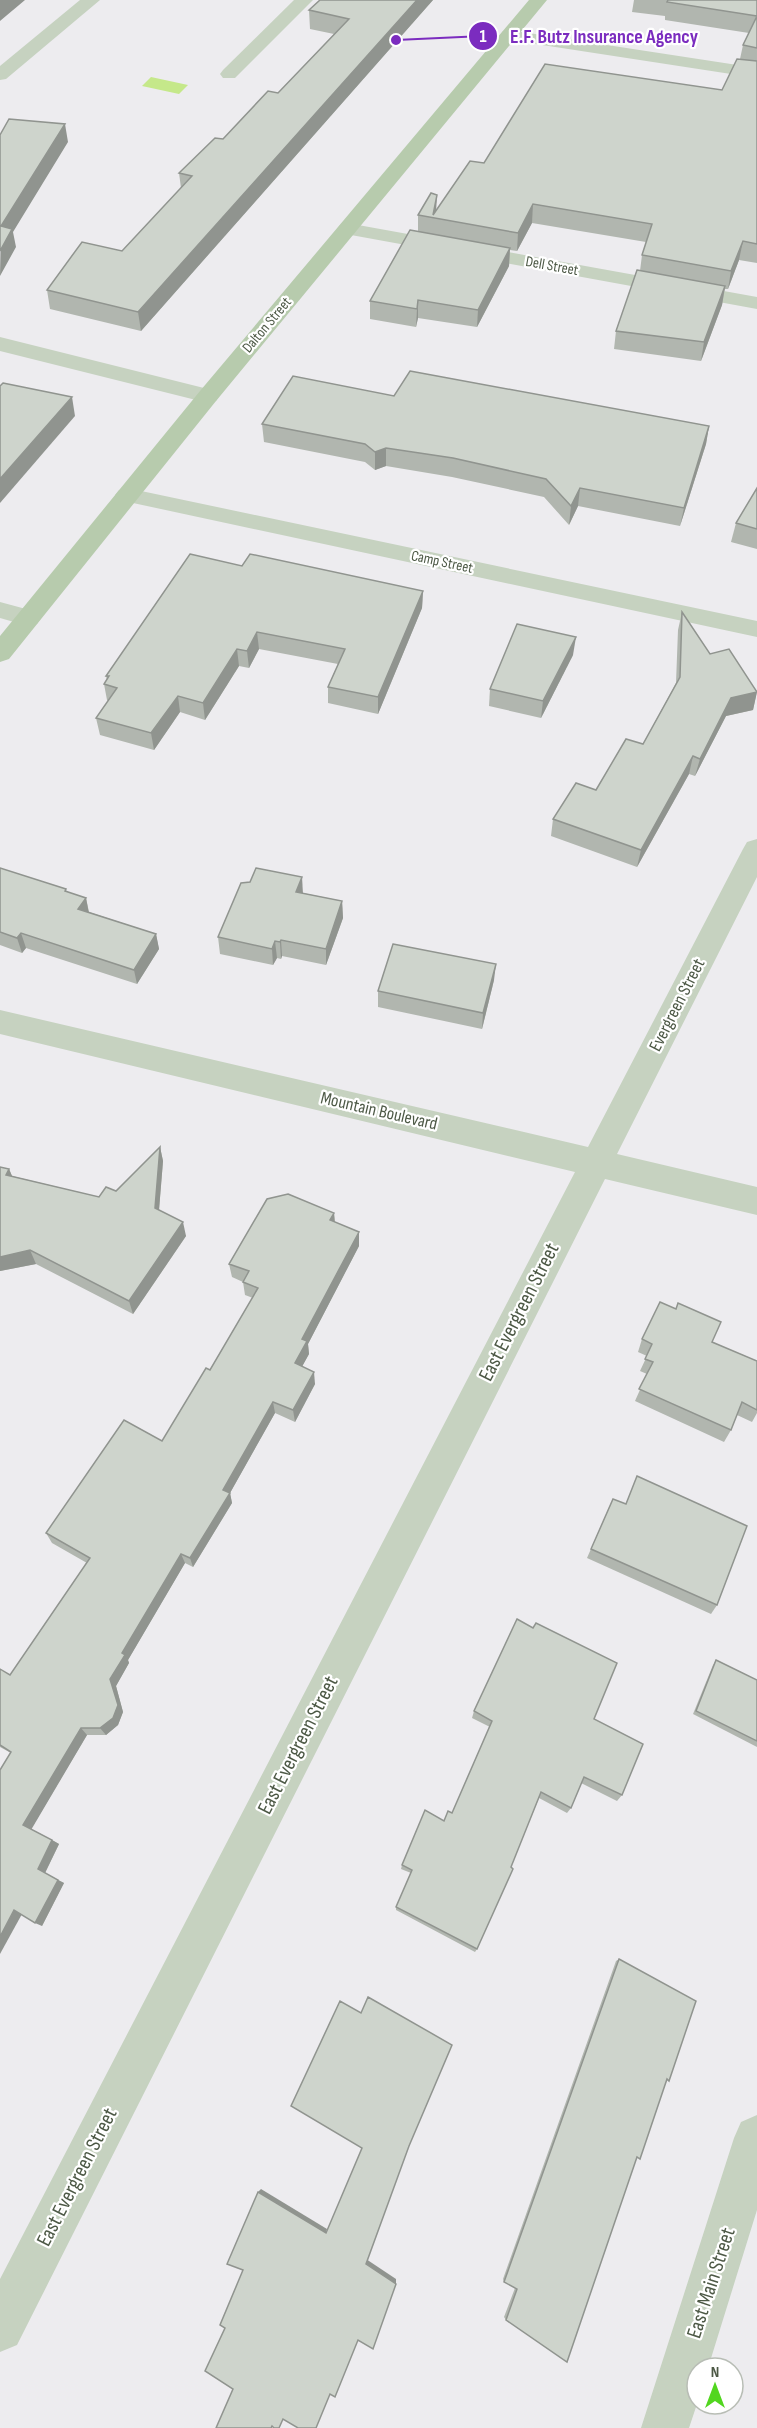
<svg xmlns="http://www.w3.org/2000/svg" width="757" height="2428" viewBox="0 0 757 2428" font-family="'Sofia Sans Condensed',sans-serif">
	<rect width="100%" height="100%" fill="#edecef"/>
	<!-- water -->
	<path fill="#c5e88a" d="M151,77l37,8 -9,9 -37,-8z"/>
	<g fill="none" stroke-linecap="round" stroke-linejoin="round">
		<!-- minor -->
		<g fill="#c6d2c0" fill-rule="evenodd">
			<path d="M80,0h20l-94,79 -6,1v-14z"/>
			<path d="M294,0h19l-78,78h-12l-3,-4 3,-4z"/>
			<path d="M509,30l248,38v10l-254,-39 -3,-4 3,-4z"/>
			<path d="M347,223l410,74v12l-417,-76 -3,-4 3,-4z"/>
			<path d="M0,337l216,54 3,5 -3,5 -8,2 -208,-52z"/>
			<path d="M127,488l630,133v16l-638,-137 -4,-5 4,-5z"/>
			<path d="M0,602l37,10 4,6 -4,6 -9,2 -28,-8z"/>
			<path d="M757,839v38l-140,277 140,33v28l-152,-36 -588,1166 -17,7v-73l575,-1107 -575,-138v-24l588,137 155,-298 4,-7z"/>
			<path d="M757,2115v95l-49,158h-11v36l-8,24h-48l93,-290 7,-16z"/>
		</g>
		<!-- major -->
		<path fill="#b7cbad" fill-rule="evenodd" d="M529,0h18l-331,401 -207,258 -9,3v-26l200,-245z"/>
	</g>
	<!-- wall -->
	<g fill="#b1b6af">
		<path d="M320,0h113l-292,331 -91,-22 -3,-19 75,-39 59,-63 -2,-15 44,-34 55,-46 56,-59 -24,-5 -1,-19z"/>
		<path d="M634,0h123v263l-18,-3 -11,29h-3l-3,16 -21,56 -87,-12 2,-18 24,-60 2,-16 4,-13 -114,-19 -15,28 -7,-1 -1,16 -32,61 -59,-9 -2,9 -46,-8v-18l48,-69v-17l18,-4 48,-48 238,-73 18,-31 3,-14 6,-12 -84,-13v-4l-33,-4z"/>
		<path d="M394,396l315,30 -3,18 -26,82 -102,-20 -9,19 -25,-28 -92,-20 -66,-11 -11,4 -10,-8 -101,-20 -2,-18z"/>
		<path d="M757,488v61l-26,-7 5,-19z"/>
		<path d="M242,566l181,25 -1,17 -44,106 -50,-11v-16l10,-23 -79,-15 -10,19 -10,-2 -34,54 -25,-8 -26,38 -54,-15 -4,-17 12,-17 -1,-1 -3,-16 3,-4 -1,-4z"/>
		<path d="M682,612l28,42 47,37 -4,19 -27,6 -31,60 -6,-2 -52,93 -86,-31 2,-17 43,-29 47,-46 33,-61 2,-53z"/>
		<path d="M573,655l-32,63 -52,-12 1,-17z"/>
		<path d="M0,868l66,21 1,3 19,6 3,14 67,22 3,15 -22,35 -111,-36 -4,5 -22,-8z"/>
		<path d="M303,893l39,8 1,17 -17,47 -44,-9 -1,3 -4,-1 -4,7 -53,-11 -2,-17z"/>
		<path d="M494,980l-12,49 -104,-22v-16z"/>
		<path d="M160,1147l3,14 -4,49 27,26 -53,78 -97,-50 -36,7v-104l9,2 3,7 87,21 17,-6z"/>
		<path d="M334,1213l1,9 24,24 -51,98 1,10 -7,12 13,18 -20,38 -20,-9 -45,80 2,10 -39,64 -8,-4 -57,97 1,3 -13,23 7,26 -5,13 -12,10h-19l-56,94 21,11 7,4 -14,29 19,10 -22,43 -31,-173 -11,-6v-78l10,6 77,-112 -35,-20 -6,-10 116,-92 48,-71 43,-72 -8,-3 -2,-13 -11,-5 -3,-13z"/>
		<path d="M642,1339l70,3 45,19v52l-5,9 -15,-7 -6,15 -7,12 -89,-41 12,-27 -7,-3 7,-15 -9,-4z"/>
		<path d="M613,1499l12,5 92,101 -6,9 -124,-56z"/>
		<path d="M716,1660l41,20v67l-64,-33 20,-49z"/>
		<path d="M474,1711l120,8 28,76 -5,6 -36,-18 -10,25 -4,5 -28,-15 -62,151 -2,3 -79,-42v-3l15,-34 -10,-4 1,-4 50,-52 38,-86 -18,-9z"/>
		<path d="M619,1959l50,122 -2,-1 -30,77 -131,163 -2,-3 11,-29 -11,-6 -1,-3 113,-318z"/>
	</g>
	<!-- shaded-wall -->
	<g fill="#90948f">
		<path d="M0,0h25l-25,21z"/>
		<path d="M417,0h16l-292,331 -3,-19z"/>
		<path d="M65,124l3,18 -55,90 3,15 -16,29 1,-50z"/>
		<path d="M437,195l-1,18 -3,2z"/>
		<path d="M533,204l-1,19 -15,28 1,-18z"/>
		<path d="M743,241l-4,19 -11,29 3,-18z"/>
		<path d="M510,248l-1,18 -32,61 1,-17z"/>
		<path d="M725,286l-3,19 -21,56 3,-19z"/>
		<path d="M418,300v18l-2,9 1,-18z"/>
		<path d="M72,397l3,19 -75,87v-24z"/>
		<path d="M709,426l-3,18 -26,82 4,-18z"/>
		<path d="M386,448v18l-11,4v-18z"/>
		<path d="M580,488l-2,18 -9,19 2,-19z"/>
		<path d="M423,591l-1,17 -44,106v-17z"/>
		<path d="M257,632l2,17 -10,19 -2,-17z"/>
		<path d="M576,637l-3,18 -32,63 2,-17z"/>
		<path d="M237,649l2,17 -34,54 -2,-17z"/>
		<path d="M757,692l-4,18 -27,6 -31,60 5,-17 31,-61z"/>
		<path d="M178,696l2,16 -26,38 -3,-17z"/>
		<path d="M693,756l-4,18 -52,93 4,-17z"/>
		<path d="M302,877l1,17 -7,-2z"/>
		<path d="M86,898l3,16 -11,-5z"/>
		<path d="M342,901l1,17 -17,47v-16z"/>
		<path d="M21,933l5,15 -4,5 -5,-15z"/>
		<path d="M156,934l3,15 -22,35 -3,-14z"/>
		<path d="M281,940l1,16 -1,3 -1,-17z"/>
		<path d="M275,941l2,17 -4,7 -1,-16z"/>
		<path d="M496,964l-2,16 -12,49 1,-16z"/>
		<path d="M160,1147l3,14 -5,61 -3,-14z"/>
		<path d="M9,1169l6,14 -9,-8z"/>
		<path d="M334,1213l1,14 -5,-7z"/>
		<path d="M183,1222l3,14 -53,78 -4,-13z"/>
		<path d="M359,1232v14l-51,98 1,10 -12,22 -2,-13 7,-24z"/>
		<path d="M30,1250l6,14 -36,7v-14z"/>
		<path d="M314,1372l1,12 -20,38 -2,-12z"/>
		<path d="M273,1402l2,11 -45,80 2,10 -39,64 -3,-9 33,-68z"/>
		<path d="M181,1554l4,9 -57,97 1,3 -13,23 7,26 -5,13 -12,10 -6,-7 10,-49 12,-26z"/>
		<path d="M81,1728l6,7 -56,95 -8,-5z"/>
		<path d="M52,1840l7,4 -14,29 -7,-4z"/>
		<path d="M58,1880l6,3 -22,43 -7,-3z"/>
		<path d="M14,1910l8,4 -22,40v-17z"/>
		<path d="M261,2189l66,40 -1,4 -68,-41z"/>
		<path d="M366,2259l30,20v5l-30,-20z"/>
	</g>
	<!-- building -->
	<g fill="#ced4cc" stroke="#90948f" stroke-width="1.5">
		<path d="M320,0h97l-279,312 -91,-22 35,-48 40,9 70,-75 -13,-3 36,-35 8,1 45,-48 10,2 71,-74 -40,-9z"/>
		<path d="M668,0h89v48l-14,-3 14,-29 -90,-14z"/>
		<path d="M737,59l20,2v183l-14,-3 -12,30 -89,-16 10,-31 -119,-20 -15,29 -100,-18 13,-22 6,2 -4,20 37,-54 14,2 61,-99 177,26z"/>
		<path d="M9,119l56,5 -64,102 11,3 -12,22v-116z"/>
		<path d="M410,230l100,18 -32,62 -60,-10 -1,9 -47,-8z"/>
		<path d="M637,270l88,16 -21,56 -88,-11z"/>
		<path d="M410,371l299,55 -25,82 -104,-20 -9,18 -25,-27 -93,-21 -67,-10 -11,4 -10,-8 -103,-20 31,-48 101,20z"/>
		<path d="M3,383l69,14 -72,82v-93z"/>
		<path d="M757,488v41l-21,-6z"/>
		<path d="M190,554l52,12 8,-12 173,37 -45,106 -50,-10 17,-38 -88,-17 -10,19 -10,-2 -34,54 -25,-7 -27,37 -55,-15 21,-30 -13,-4 5,-8h-3z"/>
		<path d="M682,612l28,42 19,-5 28,43 -26,6 -31,61 -7,-3 -52,94 -88,-31 23,-36 20,7 30,-51 17,5 37,-67z"/>
		<path d="M517,624l59,13 -33,64 -53,-12z"/>
		<path d="M0,868l66,21 -1,2 21,7 -8,11 78,25 -22,36 -113,-37 -4,5 -17,-6z"/>
		<path d="M256,868l46,9 -6,15 46,9 -16,48 -45,-9 -1,2 -5,-1 -3,8 -54,-12 23,-54 9,-1z"/>
		<path d="M393,944l103,20 -13,49 -105,-22z"/>
		<path d="M160,1147l-5,61 28,14 -54,79 -99,-51 -30,7v-90l9,2 -3,6 93,22 7,-10 10,4z"/>
		<path d="M288,1194l46,19 -4,7 29,12 -57,107 5,2 -12,22 19,9 -21,38 -20,-8 -50,88 7,3 -40,65 -9,-4 -59,99 3,2 -15,24 8,26 -5,13 -13,10h-19l-58,97 29,15 -14,29 20,11 -23,43 -21,-13 -14,27v-167l11,-18 -11,-7v-76l10,6 80,-117 -44,-25 78,-113 38,21 44,-73 4,2 48,-82 -15,-6 6,-11 -20,-7 38,-65z"/>
		<path d="M660,1302l16,7 2,-6 43,19 -9,20 45,19v49l-15,-8 -11,28 -92,-41 14,-27 -8,-3 7,-15 -10,-5z"/>
		<path d="M637,1476l110,50 -30,79 -126,-56 22,-50 13,5z"/>
		<path d="M517,1619l16,9 3,-5 81,40 -23,56 49,25 -21,51 -38,-18 -13,31 -30,-16 -30,75 2,2 -36,80 -81,-42 16,-37 -10,-5 23,-55 19,11 4,-10 4,2 40,-92 -18,-10z"/>
		<path d="M716,1660l41,20v61l-61,-30z"/>
		<path d="M619,1959l77,42 -27,80 -2,-2 -27,80 -3,-2 -70,205 -61,-42 11,-31 -13,-7z"/>
		<path d="M368,1997l84,48 -43,101 -43,118 30,20 -23,65 -15,-9 -23,57 -5,-3 -14,34h-18l-15,-9 -4,9h-5l-2,-2 -1,2h-55l17,-39 -28,-18 20,-43 -5,-3 23,-55 -16,-6 31,-72 68,41 36,-85 -71,-42 49,-105 21,12z"/>
	</g>
	<g text-anchor="middle" dominant-baseline="central" stroke-width="4.5" stroke-linejoin="round" paint-order="stroke">
		<!-- far-street labels -->
		<g font-size="15" fill="#4d5946" stroke="#fff">
			<text transform="translate(552 266) rotate(10)">Dell Street</text>
			<text transform="translate(267 325) rotate(-50)">Dalton Street</text>
			<text transform="translate(442 562) rotate(12)">Camp Street</text>
		</g>
		<!-- street labels -->
		<g font-size="18" fill="#4d5946" stroke="#fff">
			<text transform="translate(677 1005) rotate(-63)">Evergreen Street</text>
			<text transform="translate(379 1111) rotate(13)">Mountain Boulevard</text>
		</g>
		<!-- near-street labels -->
		<g font-size="21" fill="#4d5946" stroke="#fff">
			<text transform="translate(519 1312) rotate(-63)">East Evergreen Street</text>
			<text transform="translate(298 1745) rotate(-63)">East Evergreen Street</text>
			<text transform="translate(77 2177) rotate(-63)">East Evergreen Street</text>
			<text transform="translate(711 2283) rotate(-72)">East Main Street</text>
		</g>
	</g>
	<!-- callouts -->
	<path fill="none" stroke="#7b2cbf" stroke-width="2" d="M396 40L483 36"/>
	<g fill="#7b2cbf" stroke="#fff" stroke-width="2">
		<circle cx="396" cy="40" r="6"/>
		<circle cx="483" cy="36" r="15"/>
	</g>
	<g font-size="18" text-anchor="middle" font-weight="bold" fill="#fff">
		<text x="483" y="42">1</text>
	</g>
	<g font-size="20" text-anchor="middle" font-weight="bold" fill="#7b2cbf" stroke="#fff" stroke-width="4.5" stroke-linejoin="round" paint-order="stroke">
		<text x="604" y="43">E.F. Butz Insurance Agency</text>
	</g>
	<!-- north arrow -->
	<g transform="translate(715 2386)"><circle r="28" fill="#ffffff" stroke="#b8bdb5" stroke-width="1.5"/>
	<path d="M0-4.5L10 22L0 15L-10 22Z" fill="#52d61f"/>
	<text y="-9" font-size="16" font-weight="bold" text-anchor="middle" fill="#4d5946">N</text>
	</g>
</svg>
